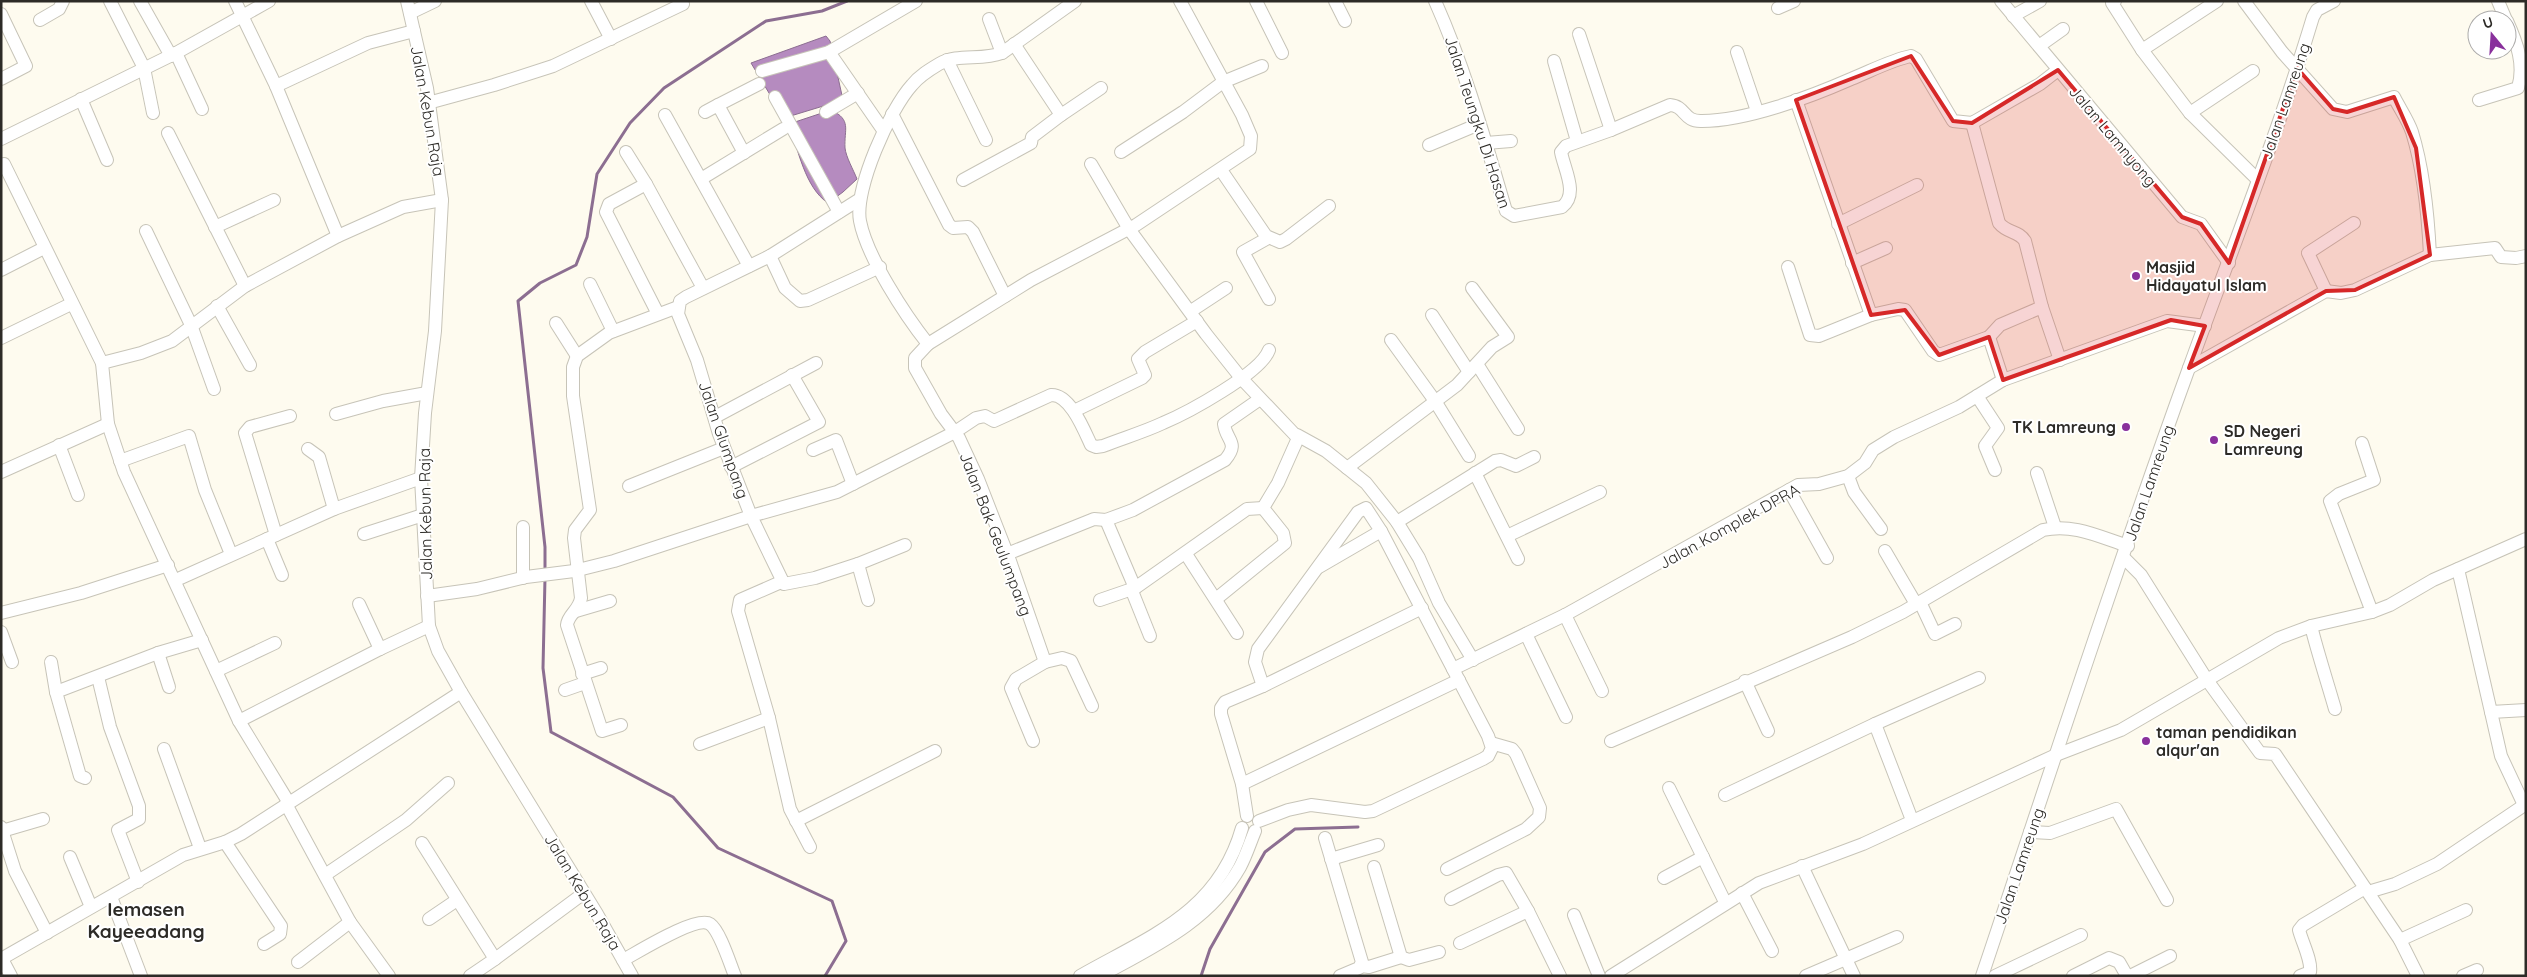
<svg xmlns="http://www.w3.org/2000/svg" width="2527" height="977" viewBox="0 0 2527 977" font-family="Quicksand,sans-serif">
	<rect width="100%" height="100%" fill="#fefbef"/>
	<!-- water -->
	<g fill="#b58bbf" stroke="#8c6e91">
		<path d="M826,36l4,5 13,59 -59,18 -33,-55z"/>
		<path d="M831,110c21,10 13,19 14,38 1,9 8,21 12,31l-14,13 -15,11c-23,-15 -30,-54 -39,-79z"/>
	</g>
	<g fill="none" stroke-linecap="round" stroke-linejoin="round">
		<!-- stream -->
		<g stroke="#8c6e91" stroke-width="3">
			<path d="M545,572v-25l-27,-246 22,-18 36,-18 11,-28 10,-63 33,-51 34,-35 102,-67 56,-10 25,-10"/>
			<path d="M545,578l-2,90 8,64 122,65 45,51 114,53 14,40 -21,35"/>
			<path d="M1201,976l9,-27 55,-97 30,-23 63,-2"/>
		</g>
		<defs>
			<g id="minor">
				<path d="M110,1l34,67 9,45"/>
				<path d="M140,1l31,55"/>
				<path d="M235,1l41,85 62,150"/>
				<path d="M407,1l20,87 15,112 -7,131 -10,82 -4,65 8,148 9,25 23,41 136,222 35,62"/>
				<path d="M591,1l20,38"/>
				<path d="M1075,1l-73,52c-21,8 -44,0 -63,11 -10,6 -20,12 -27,21 -22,24 -58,104 -52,136 7,36 45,94 68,123l-13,14v10l26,46 18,24 19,41 32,82 35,101 17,-4 9,3 21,45"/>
				<path d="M1256,1l26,52"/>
				<path d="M1335,1l10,20"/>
				<path d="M1435,1c30,67 50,139 71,210l8,5 48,-9c17,-13 2,-38 -1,-55l5,-6 45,-16 59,-25c16,1 13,17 32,16 44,0 108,-24 149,-42 20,-8 40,-19 60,-23l5,3 37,62 19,2 68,-39 18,-14"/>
				<path d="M2001,1l181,216 19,7 28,39"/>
				<path d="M2115,1l-3,2 30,47 48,63 68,67"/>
				<path d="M2244,1l38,51 51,57 14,3 47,-15c6,12 14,23 18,35 12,39 16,82 18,123"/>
				<path d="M2498,1l8,19"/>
				<path d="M1778,8l16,-7"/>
				<path d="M410,13l25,-12"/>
				<path d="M1,14l25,52 -25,13"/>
				<path d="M2013,16l27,-15"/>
				<path d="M989,19l13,34"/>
				<path d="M40,20l19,-11 4,-8"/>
				<path d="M1579,34l32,96"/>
				<path d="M2039,46l24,-17"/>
				<path d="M2142,50l75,-49"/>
				<path d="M829,52l54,78"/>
				<path d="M1737,52l20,59"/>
				<path d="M176,53l26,56"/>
				<path d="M947,60l39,80"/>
				<path d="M1554,61l23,80"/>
				<path d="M762,71l67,-19 87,-51"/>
				<path d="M276,86l92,-43 46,-12"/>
				<path d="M775,97l64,115"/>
				<path d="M81,99l26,61"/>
				<path d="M1796,100l75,215 27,-6 7,1 28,41 6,4 50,-18 11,-12 42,-18"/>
				<path d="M2479,100l39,-12c7,-23 -1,-45 -11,-67"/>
				<path d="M428,103l66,-18 59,-19 130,-62"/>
				<path d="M718,105l41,-21"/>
				<path d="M705,112l13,-7 26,48"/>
				<path d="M826,112l32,-19"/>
				<path d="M2190,113l63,-42"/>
				<path d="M892,114l57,111 4,3 15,-1 5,5 32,64"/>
				<path d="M665,115l84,151"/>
				<path d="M1061,115l40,-27"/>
				<path d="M1972,123l27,100c9,11 19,7 26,18l17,66 18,53"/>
				<path d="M168,133l77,153"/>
				<path d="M1,139l175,-86 93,-52"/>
				<path d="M1486,143l25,-2"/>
				<path d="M1429,145l50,-21"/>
				<path d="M626,152l20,32 -37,20 -3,8 52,102"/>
				<path d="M1121,152l62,-40 40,-30 39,-16"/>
				<path d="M4,164l98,199"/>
				<path d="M1091,164l38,65 77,105 35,44 57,60 -20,45 -15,25 20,25 2,10 -69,56"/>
				<path d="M1221,170l45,66 14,6 6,-3 43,-33"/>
				<path d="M701,179l82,-50"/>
				<path d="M963,180l68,-37 1,-6 29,-22 -47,-71"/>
				<path d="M646,184l57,104"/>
				<path d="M1838,224l79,-39"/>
				<path d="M215,227l59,-27"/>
				<path d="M146,231l45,94 23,64"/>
				<path d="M1268,238l-25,14 26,47"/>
				<path d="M770,256l15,32 15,13 8,-1 72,-33"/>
				<path d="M1852,263l34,-15"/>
				<path d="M1788,267l22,68 9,1 52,-21"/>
				<path d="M1,270l43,-22"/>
				<path d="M590,284l23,47"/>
				<path d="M2326,291l-18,-38 46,-30"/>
				<path d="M217,306l33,59"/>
				<path d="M1191,311l35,-23"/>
				<path d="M1432,315l37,57"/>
				<path d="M556,323l21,33"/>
				<path d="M1989,337l14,43"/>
				<path d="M1,338l70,-34"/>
				<path d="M1391,340l44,61 34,55"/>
				<path d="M928,344l103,-64 105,-55 114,-76 1,-13 -9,-21 -62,-114"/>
				<path d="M1477,364l41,65"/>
				<path d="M2189,368l137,-77 15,2 14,-3 75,-35 65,-7 6,9 15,1 10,-2"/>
				<path d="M1977,396l21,32 -13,18 10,24"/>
				<path d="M1074,411l68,-33 3,-3 -7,-16 7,-7 52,-31"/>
				<path d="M336,414l47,-13 44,-8"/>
				<path d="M715,417l101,-54"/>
				<path d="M1297,435l29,16 40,32 31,39 22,36 20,45 34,57"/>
				<path d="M2362,443l12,37 -35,14 -9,7 42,111"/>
				<path d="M59,445l19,50"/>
				<path d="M308,449l11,8 15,52"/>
				<path d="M813,450l23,-10 17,44"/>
				<path d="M120,461l69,-25 16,54 26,64"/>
				<path d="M731,467l88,-45 -27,-47"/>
				<path d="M1347,468l110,-83 35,-38 16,-10 -36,-49"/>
				<path d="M1,472l107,-48"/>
				<path d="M1475,473l43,86"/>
				<path d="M2037,473l18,54"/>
				<path d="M1848,476l6,16 27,37"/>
				<path d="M629,486l95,-38"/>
				<path d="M1789,490l38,68"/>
				<path d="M1106,520l29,68 112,-79 16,-1"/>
				<path d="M1397,522l98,-61 6,-1 15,6 18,-9"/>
				<path d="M364,534l59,-19"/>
				<path d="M276,535l-31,-102 5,-6 40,-11"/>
				<path d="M1507,536l93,-44"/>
				<path d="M267,539l15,36"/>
				<path d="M1885,551l31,53"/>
				<path d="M1007,554l87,-35 12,1 27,-10 92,-50c15,-18 1,-19 -1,-36l36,-25"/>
				<path d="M1186,554l51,79"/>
				<path d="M2124,558l17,17 66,105 53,73 15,1 125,186 18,36"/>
				<path d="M858,564l47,-19"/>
				<path d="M1319,567l62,-36"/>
				<path d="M2458,569l33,143 35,-2"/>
				<path d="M523,578v-51"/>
				<path d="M176,580l158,-71 87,-31"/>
				<path d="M781,582l-41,18 -2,11 31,107 21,91 20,38"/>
				<path d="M1132,591l18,45"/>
				<path d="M427,596l50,-7 49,-12 48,-6 40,-10 137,-45 -32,-82 -22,-74 -19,-46 2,-13 6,-4 84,-41 90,-57"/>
				<path d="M868,600l-10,-36 -43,14 -31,6 -33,-68 86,-24 118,-60 21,-14 9,-2 9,5 57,-26c19,-1 33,35 40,50l5,2 7,-1c20,-8 41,-14 60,-23 24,-10 98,-50 106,-73"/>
				<path d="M1100,600l35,-12"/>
				<path d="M1920,602l15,32 20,-10"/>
				<path d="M359,604l21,45"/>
				<path d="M576,611l34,-10"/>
				<path d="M1,613l80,-20 87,-28"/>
				<path d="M1565,615l37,76"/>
				<path d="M2311,626c7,28 16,55 24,83"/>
				<path d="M1,632l11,30"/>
				<path d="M1526,634l40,83"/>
				<path d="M158,653l11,34"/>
				<path d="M51,662l5,30"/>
				<path d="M1453,669l112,-54 233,-130 21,-1 29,-8 17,-13 8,-13 21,-13 65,-30 44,-27 164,-59 38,5"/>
				<path d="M216,671l59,-28"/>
				<path d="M582,674l19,-6"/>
				<path d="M98,677l12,50 29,79v13l-21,11 20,52"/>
				<path d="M1745,681l23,50"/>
				<path d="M565,690l20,-7"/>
				<path d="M2491,712l10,44 23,49"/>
				<path d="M239,721l141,-72 49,-23"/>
				<path d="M1875,724l104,-46"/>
				<path d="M621,725l-19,6 -35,-106c1,-11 12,-14 14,-27l-7,-60 1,-8 15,-20 -17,-114v-29l4,-11 32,-23 69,-26"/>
				<path d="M1033,741l-22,-53 5,-9 29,-17"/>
				<path d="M1611,741l241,-104 51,-25 140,-82c30,-7 57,7 85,16"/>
				<path d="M700,744l69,-26"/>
				<path d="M164,749l36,99"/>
				<path d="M85,778l-5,-2 -24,-84 102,-39 44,-13"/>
				<path d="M1242,784l217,-104"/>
				<path d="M1669,788l56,114"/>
				<path d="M1725,795l150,-71 37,96"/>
				<path d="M289,803l-50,-82 -115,-249 -16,-48 -6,-61 39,-10 31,-12 73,-55 93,-50 65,-29 39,-7"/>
				<path d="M286,804l64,118 39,54"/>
				<path d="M1247,816l-5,-32 -21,-70v-6l4,-6 38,-16 159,-78"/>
				<path d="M796,821l139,-70"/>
				<path d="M1259,821l29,-11 23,-5 54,7 8,-1 110,-52 5,-3 4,-8 -4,-12 -107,-205 -15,-23 -8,4 -100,137 -3,13 8,24"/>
				<path d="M1,827l14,44 32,62"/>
				<path d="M2,831l41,-12"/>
				<path d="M2030,832l20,1 66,-24 51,91"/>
				<path d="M1325,838l37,124 -3,6 -19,8"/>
				<path d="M225,842l56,84 -1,8 -16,10"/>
				<path d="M422,843l73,116 -25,17"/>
				<path d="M70,857l21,50"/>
				<path d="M1331,859l47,-14"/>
				<path d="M1802,866l52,110"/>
				<path d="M1374,867l27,90 8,3 30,-8"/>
				<path d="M1447,869l79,-40 13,-12 1,-9 -24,-54 -4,-5 -21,-6"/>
				<path d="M325,875l81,-55 42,-37"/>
				<path d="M1664,878l39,-21"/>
				<path d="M2368,892l27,-8 42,-20 89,-60"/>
				<path d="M1742,893l30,58"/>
				<path d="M111,897l30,79"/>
				<path d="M1451,899l47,-24 8,-2 22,38 32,65"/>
				<path d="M1574,915l25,61"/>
				<path d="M429,919l28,-19"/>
				<path d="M2400,940l66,-30"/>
				<path d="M1460,943l68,-32"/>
				<path d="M1,959l182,-104 42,-13 16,-8 220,-142"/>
				<path d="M2,959l9,17"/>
				<path d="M495,959l89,-66"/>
				<path d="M623,960c15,-8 74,-45 87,-36 10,7 20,40 25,52"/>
				<path d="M298,962l52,-40"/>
				<path d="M1361,966l8,1 32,-10"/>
				<path d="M1080,976c70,-40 138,-63 162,-148"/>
				<path d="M1100,976c53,-29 109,-54 140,-109 6,-11 10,-24 15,-36"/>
				<path d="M1611,976l148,-93 104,-39 193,-89 65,-25 158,-92 32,-12 61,-14 18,-7 43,-25 93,-41"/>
				<path d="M1806,976l91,-39"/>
				<path d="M1982,976c68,-203 134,-407 207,-608 42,-116 88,-232 124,-351l4,-7 17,-9"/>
				<path d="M1995,976l86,-41"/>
				<path d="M2073,976l36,-18 10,4 8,14"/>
				<path d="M2130,976l40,-20"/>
				<path d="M2300,976l10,-4c2,-11 -8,-30 -11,-42l4,-5 62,-37"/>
				<path d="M2463,976l14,-6"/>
			</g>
		</defs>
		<!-- minor casing -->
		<use href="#minor" stroke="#c7c4b8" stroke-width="14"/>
		<!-- minor -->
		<use href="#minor" stroke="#fff" stroke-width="12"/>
	</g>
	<!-- marked area -->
	<path fill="#d62828" fill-opacity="0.2" stroke="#d62828" stroke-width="4" stroke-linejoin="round" d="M1911,56l42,65 19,2 86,-53 124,147 19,7 28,39 68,-195 36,41 14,3 47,-15 22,51 14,107 -75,35 -29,1 -137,77 16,-42 -34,-6 -168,60 -14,-43 -50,18 -34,-45 -34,5 -75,-215z"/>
	<!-- markers -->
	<g fill="#89309c" stroke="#fff" stroke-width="2">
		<circle cx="2136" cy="276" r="5"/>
		<circle cx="2126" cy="427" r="5"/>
		<circle cx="2214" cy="440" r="5"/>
		<circle cx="2146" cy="741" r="5"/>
	</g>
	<g text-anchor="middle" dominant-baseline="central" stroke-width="4" stroke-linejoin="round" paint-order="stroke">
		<!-- street labels -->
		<g font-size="16" fill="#2d2b27" stroke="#fff">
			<text transform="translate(2285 101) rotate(-71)">Jalan Lamreung</text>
			<text transform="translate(428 111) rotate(80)">Jalan Kebun Raja</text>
			<text transform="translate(1478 122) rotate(72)">Jalan Teungku Di Hasan</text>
			<text transform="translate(2113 136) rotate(50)">Jalan Lamnyong</text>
			<text transform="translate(724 440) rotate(71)">Jalan Glumpang</text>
			<text transform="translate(2149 483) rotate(-71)">Jalan Lamreung</text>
			<text transform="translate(425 514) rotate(-91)">Jalan Kebun Raja</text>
			<text transform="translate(1729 526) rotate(-29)">Jalan Komplek DPRA</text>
			<text transform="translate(996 534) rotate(69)">Jalan Bak Geulumpang</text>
			<text transform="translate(2019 866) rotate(-71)">Jalan Lamreung</text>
			<text transform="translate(583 892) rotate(59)">Jalan Kebun Raja</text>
		</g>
		<!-- poi labels -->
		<g font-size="16" font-weight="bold" fill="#2d2b27" stroke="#fff" text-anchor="start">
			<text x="2146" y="267">Masjid<tspan x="2146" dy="18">Hidayatul Islam</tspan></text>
			<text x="2116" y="427" text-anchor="end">TK Lamreung</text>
			<text x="2224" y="431">SD Negeri<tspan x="2224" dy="18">Lamreung</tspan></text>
			<text x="2156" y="732">taman pendidikan<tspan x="2156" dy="18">alqur'an</tspan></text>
		</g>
		<!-- quarter labels -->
		<g font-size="19" font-weight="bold" fill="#2d2b27" stroke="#fff">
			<text x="146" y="909">Iemasen<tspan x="146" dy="22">Kayeeadang</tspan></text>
		</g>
	</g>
	<!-- border -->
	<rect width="2527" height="977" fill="none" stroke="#2d2b27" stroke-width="5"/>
	<!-- north arrow -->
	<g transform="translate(2492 35) rotate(342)"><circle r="24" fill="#ffffff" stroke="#abaaa9"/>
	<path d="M0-4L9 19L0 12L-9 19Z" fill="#89309c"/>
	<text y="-8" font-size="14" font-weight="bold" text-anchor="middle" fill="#2d2b27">U</text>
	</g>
</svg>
